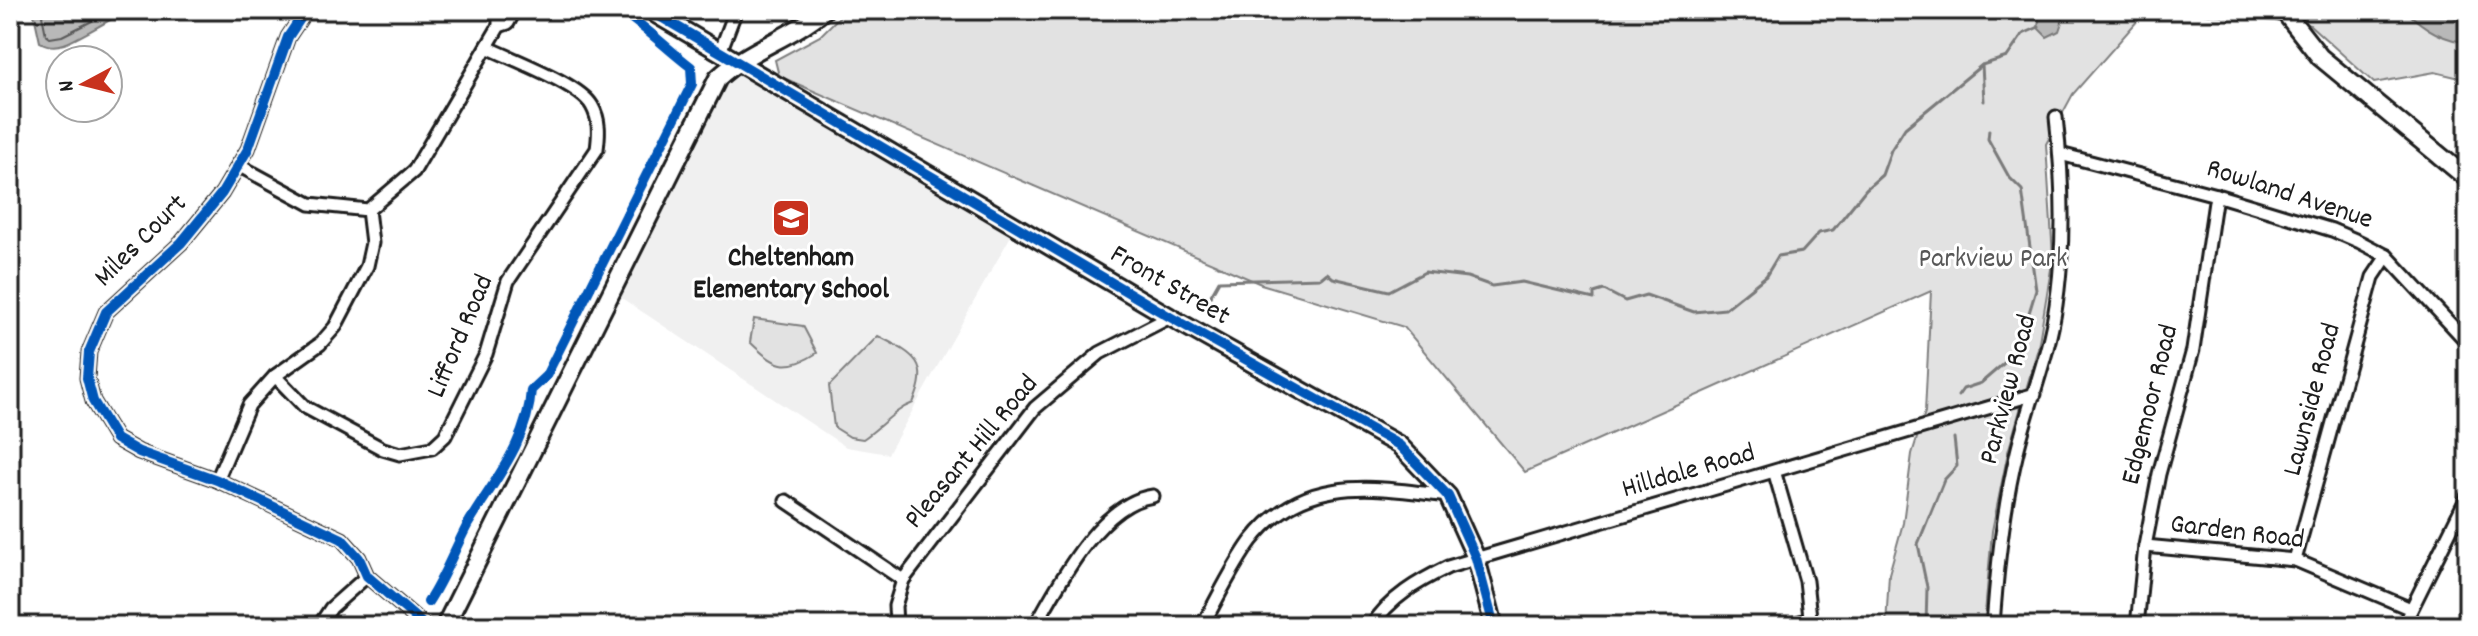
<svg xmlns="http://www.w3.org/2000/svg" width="2478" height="636" viewBox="0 0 2478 636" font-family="Dekko,sans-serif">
	<rect width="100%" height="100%" fill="#fff"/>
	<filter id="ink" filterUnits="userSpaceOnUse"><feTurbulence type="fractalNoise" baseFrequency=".0125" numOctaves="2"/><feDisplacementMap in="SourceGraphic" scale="16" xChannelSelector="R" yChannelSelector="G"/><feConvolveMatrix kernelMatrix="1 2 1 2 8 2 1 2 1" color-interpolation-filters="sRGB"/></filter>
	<g filter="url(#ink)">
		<!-- built -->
		<path fill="#f0f0f0" d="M735,62l282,163 -129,229 -42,-7 -235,-156z"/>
		<!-- green -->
		<g fill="#e2e2e2" stroke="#7f7f7f" stroke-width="2">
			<path d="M846,10h1301l-74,84 -27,50 7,113 -15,91 -30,104 -16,79 -8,95h-98l3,-52 14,-51 9,-69 13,-42 6,-121 -406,181 -121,-145 -143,-43 -482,-208 -4,-16 45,-24z"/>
			<path d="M2176,10h292v70l-33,-8 -61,11 -64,-58z"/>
			<path d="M754,319l49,7 14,27c-31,20 -42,13 -67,-11z"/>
			<path d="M878,336c35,18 54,26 35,67 -19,7 -32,24 -50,36l-13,-2 -16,-10 -5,-41z"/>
		</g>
		<!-- water -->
		<g fill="#b8b8b8" stroke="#7a7a7a" stroke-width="2">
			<path d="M33,10h91c-5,6 -51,31 -60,34 -9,3 -17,2 -24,-2z"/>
			<path d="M2040,10h26l-7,21 -12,6 -9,-9z"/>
			<path d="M2405,10h34l29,14v18c-25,-1 -46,-15 -63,-32z"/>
		</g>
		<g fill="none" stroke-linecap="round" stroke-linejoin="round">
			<!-- shore -->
			<path stroke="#5a5a5a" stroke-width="2" d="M41,10l5,25 4,3 12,-2 52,-26"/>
			<!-- stream -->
			<g stroke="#7a7a7a" stroke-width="3">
				<path d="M1984,101l-2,-36 25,-8 16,-23 16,-7"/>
				<path d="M1202,311l17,-30 102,-3 6,-5 6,5 56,13 36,-19 42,5 25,9 30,-4 72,17v-6l10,-3 21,11 21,-6 48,17 31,-3 41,-33 12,-20 24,-4 17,-19 14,-3 33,-41 16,-14 9,-25 14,-22 77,-63"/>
				<path d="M1958,396l5,-7 18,-6 36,-31 19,-62 -14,-100 -13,-13 -21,-38 1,-9"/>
				<path d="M1926,626l1,-39 -9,-43 26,-64 13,-14 -3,-28"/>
			</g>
			<defs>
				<g id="street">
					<path d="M306,10l-18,27 -40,112 -26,44 -41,50 -75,69 -17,40 -2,26 6,23 23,38 23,13 78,28 125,59 17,19 8,18 58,50"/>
					<path d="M499,26v-16"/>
					<path d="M720,52l16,-42"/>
					<path d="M2060,154l156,41 116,35 28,12 27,14 81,87"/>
					<path d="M238,165l72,39 58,6 46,-39 85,-145 9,-3 7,-13"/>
					<path d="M275,376l30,31 78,42 17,5 32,-6 13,-12 41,-82 22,-73 89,-132c2,-15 3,-29 -5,-43 -12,-22 -81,-47 -105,-59"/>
					<path d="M1775,474l31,107 5,45"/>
					<path d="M217,480l32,-75 26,-29 45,-32 15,-17 32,-61 5,-23 -4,-33"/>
					<path d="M786,501l117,79"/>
					<path d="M2145,546l150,14 116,49"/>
					<path d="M2295,560l78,-283 14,-21"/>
					<path d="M319,626l12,-18 36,-32"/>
					<path d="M896,626l-1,-20 8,-26 132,-172 65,-55 70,-36"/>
					<path d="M1035,626c24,-43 65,-123 118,-130"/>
					<path d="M1202,626c16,-28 30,-59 49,-85 52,-68 123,-54 197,-45"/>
					<path d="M1372,626c17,-28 47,-45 76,-59l587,-173"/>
					<path d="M1786,626l25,-7"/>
					<path d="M1993,626c4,-59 10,-117 24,-174 12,-50 32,-97 39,-147 9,-61 7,-127 0,-188"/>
					<path d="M2137,626l8,-80 14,-72 34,-124 23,-155"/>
					<path d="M2403,626l65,-131"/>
				</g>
				<g id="secondary">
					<path d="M649,10l521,307 229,128 49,51 28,62 18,68"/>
					<path d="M2283,10l37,47 148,122"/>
					<path d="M445,626l273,-548c31,-29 73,-40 106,-68"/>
				</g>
			</defs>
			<!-- street casing -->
			<use href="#street" stroke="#1c1c1c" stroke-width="17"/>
			<!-- secondary casing -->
			<use href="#secondary" stroke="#1c1c1c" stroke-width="22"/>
			<!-- street -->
			<use href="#street" stroke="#fff" stroke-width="11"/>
			<!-- secondary -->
			<use href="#secondary" stroke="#fff" stroke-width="16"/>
			<defs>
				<g id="cycleway">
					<path d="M306,10l-18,27 -40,112 -26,44 -41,50 -75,69 -17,40 -2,26 6,23 23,38 23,13 78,28 125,59 17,19 8,18 58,50"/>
					<path d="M649,10l521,307 229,128 49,51 28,62 18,68"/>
					<path d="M428,602c16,-24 26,-52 40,-78 25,-42 60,-82 63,-134l15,-14 146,-292 -1,-17c-25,-19 -44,-39 -71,-57"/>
				</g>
			</defs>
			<!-- cycleway casing -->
			<use href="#cycleway" stroke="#fff" stroke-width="15"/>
			<!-- cycleway -->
			<use href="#cycleway" stroke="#0057b8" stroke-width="10"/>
		</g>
	</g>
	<!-- icons -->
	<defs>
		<symbol id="school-square" viewBox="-11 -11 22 22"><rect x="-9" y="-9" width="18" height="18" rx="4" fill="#c8321e" stroke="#fff"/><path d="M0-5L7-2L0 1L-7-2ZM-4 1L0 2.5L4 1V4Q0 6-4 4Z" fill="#fff"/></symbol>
	</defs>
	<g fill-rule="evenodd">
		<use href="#school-square" x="769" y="196" width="44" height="44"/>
	</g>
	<g text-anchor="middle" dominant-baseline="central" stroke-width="6" stroke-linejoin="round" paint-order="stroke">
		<!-- street labels -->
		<g font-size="28" fill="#1c1c1c" stroke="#fff">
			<text transform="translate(2289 196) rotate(18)">Rowland Avenue</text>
			<text transform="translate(142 242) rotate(-45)">Miles Court</text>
			<text transform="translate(1169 287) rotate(30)">Front Street</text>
			<text transform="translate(462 337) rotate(-67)">Lifford Road</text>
			<text transform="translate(2010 390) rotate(-75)">Parkview Road</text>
			<text transform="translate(2314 400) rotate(-75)">Lawnside Road</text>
			<text transform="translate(2152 405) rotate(-76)">Edgemoor Road</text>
			<text transform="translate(973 453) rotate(-50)">Pleasant Hill Road</text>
			<text transform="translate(1689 473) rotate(-16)">Hilldale Road</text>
			<text transform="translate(2237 534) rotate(7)">Garden Road</text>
		</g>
		<!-- poi labels -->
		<g font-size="28" font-weight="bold" fill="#1c1c1c" stroke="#fff">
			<text x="791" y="260">Cheltenham<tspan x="791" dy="32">Elementary School</tspan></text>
		</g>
		<!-- park labels -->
		<g font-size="28" fill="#575757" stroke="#fff">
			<text x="1993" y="261">Parkview Park</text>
		</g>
	</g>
	<!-- margin -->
	<rect width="2478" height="636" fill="none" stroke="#fff" stroke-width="40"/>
	<rect x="20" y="20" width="2438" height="596" fill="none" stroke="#1c1c1c" stroke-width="3" filter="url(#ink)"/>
	<!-- north arrow -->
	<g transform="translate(84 84) rotate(263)"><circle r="38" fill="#ffffff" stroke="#a4a4a4" stroke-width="2"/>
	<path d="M0-6L14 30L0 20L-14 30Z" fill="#c8321e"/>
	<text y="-12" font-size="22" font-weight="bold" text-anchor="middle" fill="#1c1c1c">N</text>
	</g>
</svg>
